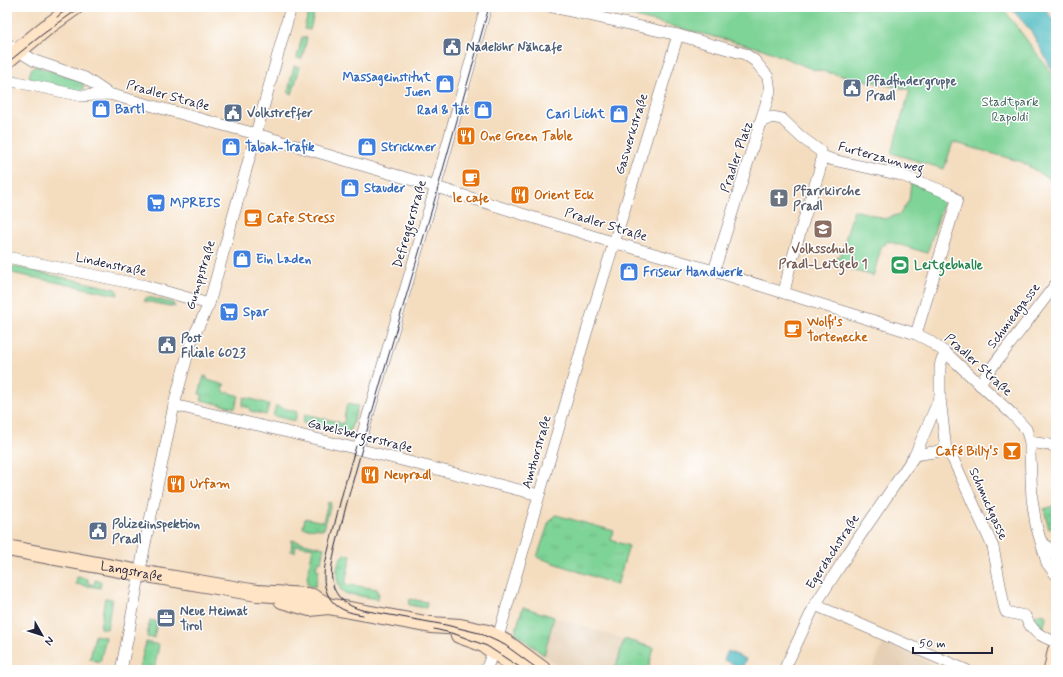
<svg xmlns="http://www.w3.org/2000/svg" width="1063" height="677" viewBox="0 0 1063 677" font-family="Mynerve,sans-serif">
	<defs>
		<pattern id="grass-tufts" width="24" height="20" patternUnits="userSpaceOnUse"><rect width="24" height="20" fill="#7ed396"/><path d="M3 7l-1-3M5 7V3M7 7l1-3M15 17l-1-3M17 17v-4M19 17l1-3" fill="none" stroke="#6db582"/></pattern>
		<pattern id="garden-dots" width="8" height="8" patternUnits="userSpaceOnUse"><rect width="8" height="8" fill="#7ed396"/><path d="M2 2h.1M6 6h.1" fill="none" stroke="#6db582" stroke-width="1.8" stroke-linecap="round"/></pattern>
	</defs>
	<rect width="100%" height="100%" fill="#fff"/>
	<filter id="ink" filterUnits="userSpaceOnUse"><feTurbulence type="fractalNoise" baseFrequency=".025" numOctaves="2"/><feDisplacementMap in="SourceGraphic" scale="8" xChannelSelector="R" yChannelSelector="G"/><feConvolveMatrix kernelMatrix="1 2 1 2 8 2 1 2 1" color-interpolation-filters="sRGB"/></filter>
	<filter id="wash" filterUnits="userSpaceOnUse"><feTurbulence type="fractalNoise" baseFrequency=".012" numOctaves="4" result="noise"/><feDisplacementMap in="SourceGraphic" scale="16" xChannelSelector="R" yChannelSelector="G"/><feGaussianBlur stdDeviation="0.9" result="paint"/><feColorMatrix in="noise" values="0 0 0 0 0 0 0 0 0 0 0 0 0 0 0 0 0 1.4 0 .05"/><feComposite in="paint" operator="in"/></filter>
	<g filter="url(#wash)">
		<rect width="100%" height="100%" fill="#f4ddbf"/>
		<!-- built -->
		<g fill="#e5d0b6">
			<path d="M554,617l70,22 -9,31h-46l-16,-8 -9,-7z"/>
			<path d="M884,642l62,28h-74z"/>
		</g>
		<!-- grass -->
		<g fill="url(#grass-tufts)" stroke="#507a68">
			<path d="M310,7l5,2 -5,21 -6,-1z"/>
			<path d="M302,37l5,1 -5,21 -5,-1z"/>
			<path d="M35,66l46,15 3,5 -1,4 -2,2 -53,-10 3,-13z"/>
			<path d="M294,66l6,1 -8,27 -4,-2z"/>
			<path d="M7,265l108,24 2,2 1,4 -111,-23z"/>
			<path d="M147,297l26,6 2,4 -31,-6z"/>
			<path d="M204,376l3,1v3l18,5 -3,2 4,7 2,-2 11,4 -4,12 -34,-8 2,-5 -4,-1z"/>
			<path d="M244,397l25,7 -3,11 -16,-4v-3l-8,-2z"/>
			<path d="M347,404l11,2 -9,28 -46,-11 2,-9 34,8 2,2 4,-3 -1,-3z"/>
			<path d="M276,406l21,6 -2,9 -22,-5z"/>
			<path d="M328,502l3,1 -7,26 -21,-1 2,-10 18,4z"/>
			<path d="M556,515l58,16 -3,9 18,6 -12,39 -80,-28 12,-35z"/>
			<path d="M292,540l32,8 -3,14 -3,-1 -2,8 3,1 -4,17 -8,-2 1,-6 -1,-1 6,-30 -17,-3 -1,7 -4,-1z"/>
			<path d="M344,554l7,1 -6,29 32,5v4h2l-1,6 -35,-6c-8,-11 -9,-30 1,-39z"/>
			<path d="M77,577l11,2v4l6,2 1,-5 5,1 1,2 -1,5 -24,-4z"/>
			<path d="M105,598l7,1 -5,30 -7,-1z"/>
			<path d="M410,599l17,3 -1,6 -17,-3z"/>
			<path d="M523,607l31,10 -10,38 -29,-22z"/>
			<path d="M1035,614l10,1 1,2 -3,13 -2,-2z"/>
			<path d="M150,620l7,2 -3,16 -7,-1z"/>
			<path d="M95,635l11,2 -6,25 -10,-3z"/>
			<path d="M624,639l30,9 -6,22h-33z"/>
			<path d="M146,642l13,3 -5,25h-15z"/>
		</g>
		<!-- park -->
		<g fill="#7ed396" stroke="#507a68">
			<path d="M603,7h399l54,72v104l-34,-21 -69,-20 -9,27 -53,-16 19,-63 -98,-21 -49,-20 -160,-40z"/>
			<path d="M911,183l24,10 6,5 2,6 -16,49 -40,-12 -2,4h-3l-9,31 -27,-8v2l-12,-4 3,-10 3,1 14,-47 16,4 14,5 16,-5 9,-14z"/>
		</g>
		<!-- garden -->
		<path fill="url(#garden-dots)" stroke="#507a68" d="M1056,505v22l-7,2 -5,-20z"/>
		<!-- water -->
		<g fill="#4ab9bf" stroke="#366e7d">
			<path d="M1010,7h34l12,17v53l-25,-46z"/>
			<path d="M728,651l18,8 -4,9 -18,-8z"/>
		</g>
	</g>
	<g filter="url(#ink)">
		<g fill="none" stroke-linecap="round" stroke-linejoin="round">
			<defs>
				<g id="street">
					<path d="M552,7l126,28 67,19 10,7 13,16 2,14 -56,180"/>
					<path d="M7,44l28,17 50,17 24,16"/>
					<path d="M7,82h10l65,14 27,-2 147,40 177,52 169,53 112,32 202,63 12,6 18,13 66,61 14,15 4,13v13l2,44 4,26 11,38 9,12"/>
					<path d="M761,122l11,-5 10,2 19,18 19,14 2,5 -2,13 -16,50 -15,51 -5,23"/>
					<path d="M822,156l11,4 68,15 47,18 9,7 -41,134"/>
					<path d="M7,257l139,29 63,18"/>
					<path d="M980,385l6,-10 70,-91"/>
					<path d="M940,398l6,52 7,9 40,88 11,59 2,6 19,4c7,16 15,20 31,26"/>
					<path d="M174,405l184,44 181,46"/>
					<path d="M1030,442l26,4"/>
					<path d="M358,449l73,-246 55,-196"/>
					<path d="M915,455l31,-5"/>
					<path d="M1041,541l15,14"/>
					<path d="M815,605l151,65"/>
					<path d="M121,670l7,-34 16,-87 30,-144 17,-63 18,-38 82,-297"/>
					<path d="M486,670l10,-26 89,-307 93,-302"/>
					<path d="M784,670l31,-65 34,-53 66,-97 25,-58v-29l1,-6 5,-9"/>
				</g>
				<g id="secondary">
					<path d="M7,60l40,-33 28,-20"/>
					<path id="s1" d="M7,548l133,25 117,20 49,3 6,1 16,9"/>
					<path d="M282,600l28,8 18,-2 103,19 29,2 28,6 20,11 35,26"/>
					<path d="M459,635l17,6 9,4 37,25"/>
					<path d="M1052,670l4,-20"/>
				</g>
			</defs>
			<!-- street casing -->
			<use href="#street" stroke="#6c6369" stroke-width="12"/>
			<!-- secondary casing -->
			<use href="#secondary" stroke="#6c6369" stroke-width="18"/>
			<!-- street -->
			<use href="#street" stroke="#fff" stroke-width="11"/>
			<!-- secondary -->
			<use href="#secondary" stroke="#ffe4c6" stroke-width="16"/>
			<!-- tram -->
			<g stroke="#22223b" stroke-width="1">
				<path d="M489,7l-45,159 -10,36c-27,92 -55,183 -80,275 -7,24 -13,49 -19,73 -2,10 -5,20 -3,30 2,17 15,26 30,30l84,15 33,8 26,12 34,25"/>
				<path d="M57,17l13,-10"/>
				<path d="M7,63l36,-29 38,-27"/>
				<path d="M356,446c-9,30 -17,59 -24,89 -3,14 -8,28 -8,42 0,6 1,12 4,18 7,14 21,18 35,20"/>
				<path d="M434,629l21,5 32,12 37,24"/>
			</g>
		</g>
	</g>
	<!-- icons -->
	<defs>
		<symbol id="civic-square" viewBox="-11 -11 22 22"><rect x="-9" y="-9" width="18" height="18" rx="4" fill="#5c6f8a" stroke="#fff"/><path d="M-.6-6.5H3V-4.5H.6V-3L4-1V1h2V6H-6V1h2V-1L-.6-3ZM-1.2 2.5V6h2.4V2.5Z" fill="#fff"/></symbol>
		<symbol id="shop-square" viewBox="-11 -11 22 22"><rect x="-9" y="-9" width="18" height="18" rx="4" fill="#3f7fe0" stroke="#fff"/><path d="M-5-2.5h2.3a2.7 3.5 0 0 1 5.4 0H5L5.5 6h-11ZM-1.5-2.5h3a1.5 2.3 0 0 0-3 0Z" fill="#fff"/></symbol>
		<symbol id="restaurant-square" viewBox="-11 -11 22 22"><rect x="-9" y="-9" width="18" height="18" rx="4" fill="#e8710a" stroke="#fff"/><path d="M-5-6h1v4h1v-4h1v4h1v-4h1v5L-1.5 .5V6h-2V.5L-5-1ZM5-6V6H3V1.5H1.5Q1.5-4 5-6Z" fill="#fff"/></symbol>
		<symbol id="cafe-square" viewBox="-11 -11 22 22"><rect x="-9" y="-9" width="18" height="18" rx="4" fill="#e8710a" stroke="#fff"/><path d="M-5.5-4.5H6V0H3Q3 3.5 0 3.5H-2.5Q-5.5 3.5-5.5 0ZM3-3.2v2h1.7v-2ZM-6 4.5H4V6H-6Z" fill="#fff"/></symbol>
		<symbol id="church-square" viewBox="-11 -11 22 22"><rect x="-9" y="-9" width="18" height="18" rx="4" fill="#6b7280" stroke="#fff"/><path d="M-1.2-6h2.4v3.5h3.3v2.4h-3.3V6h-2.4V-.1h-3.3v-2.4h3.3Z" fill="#fff"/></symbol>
		<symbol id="supermarket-square" viewBox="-11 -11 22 22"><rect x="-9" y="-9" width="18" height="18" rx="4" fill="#3f7fe0" stroke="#fff"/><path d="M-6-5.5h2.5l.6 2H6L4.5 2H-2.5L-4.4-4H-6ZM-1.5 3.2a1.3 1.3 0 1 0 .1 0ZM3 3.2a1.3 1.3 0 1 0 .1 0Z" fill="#fff"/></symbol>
		<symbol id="school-square" viewBox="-11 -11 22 22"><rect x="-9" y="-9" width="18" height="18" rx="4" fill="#8d6e63" stroke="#fff"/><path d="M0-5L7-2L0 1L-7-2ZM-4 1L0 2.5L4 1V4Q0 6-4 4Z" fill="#fff"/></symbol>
		<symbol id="stadium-square" viewBox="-11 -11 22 22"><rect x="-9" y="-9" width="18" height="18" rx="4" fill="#2e9e5b" stroke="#fff"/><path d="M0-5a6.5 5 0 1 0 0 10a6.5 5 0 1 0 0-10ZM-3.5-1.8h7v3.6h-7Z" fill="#fff"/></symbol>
		<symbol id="bar-square" viewBox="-11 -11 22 22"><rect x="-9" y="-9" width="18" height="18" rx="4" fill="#e8710a" stroke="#fff"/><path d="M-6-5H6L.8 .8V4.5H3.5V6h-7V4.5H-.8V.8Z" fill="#fff"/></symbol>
		<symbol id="office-square" viewBox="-11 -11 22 22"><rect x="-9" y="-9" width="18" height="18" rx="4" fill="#5c6f8a" stroke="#fff"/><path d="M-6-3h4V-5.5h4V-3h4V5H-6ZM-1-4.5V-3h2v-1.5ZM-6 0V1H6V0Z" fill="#fff"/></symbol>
	</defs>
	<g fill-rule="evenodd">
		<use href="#civic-square" x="441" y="36" width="22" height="22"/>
		<use href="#shop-square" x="434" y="73" width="22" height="22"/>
		<use href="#civic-square" x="841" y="77" width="22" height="22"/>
		<use href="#shop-square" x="90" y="98" width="22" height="22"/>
		<use href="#shop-square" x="472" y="99" width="22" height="22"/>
		<use href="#civic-square" x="222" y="102" width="22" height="22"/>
		<use href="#shop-square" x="608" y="103" width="22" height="22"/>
		<use href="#restaurant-square" x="455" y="125" width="22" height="22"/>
		<use href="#shop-square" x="220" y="136" width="22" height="22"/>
		<use href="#shop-square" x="356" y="136" width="22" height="22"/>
		<use href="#cafe-square" x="460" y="167" width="22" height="22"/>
		<use href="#shop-square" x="339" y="177" width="22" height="22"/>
		<use href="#restaurant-square" x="509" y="184" width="22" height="22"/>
		<use href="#church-square" x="768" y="187" width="22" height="22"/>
		<use href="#supermarket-square" x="145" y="192" width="22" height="22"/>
		<use href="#cafe-square" x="242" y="207" width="22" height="22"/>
		<use href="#school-square" x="812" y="218" width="22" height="22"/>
		<use href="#shop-square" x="231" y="248" width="22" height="22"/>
		<use href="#stadium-square" x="889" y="254" width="22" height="22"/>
		<use href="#shop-square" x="618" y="261" width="22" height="22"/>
		<use href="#supermarket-square" x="218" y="301" width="22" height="22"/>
		<use href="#cafe-square" x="782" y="318" width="22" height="22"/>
		<use href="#civic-square" x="156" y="334" width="22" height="22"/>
		<use href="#bar-square" x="1001" y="440" width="22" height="22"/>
		<use href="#restaurant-square" x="359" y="464" width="22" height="22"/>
		<use href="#restaurant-square" x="165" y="473" width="22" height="22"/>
		<use href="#civic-square" x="87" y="520" width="22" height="22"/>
		<use href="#office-square" x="155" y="607" width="22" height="22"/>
	</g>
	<g text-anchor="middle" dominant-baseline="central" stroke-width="3" stroke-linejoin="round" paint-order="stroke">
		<!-- service labels -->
		<g font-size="13" font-weight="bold" fill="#4e5e75" stroke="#fff" text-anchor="start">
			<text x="466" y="47">Nadelöhr Nähcafe</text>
			<text x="866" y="81">Pfadfindergruppe<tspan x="866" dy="15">Pradl</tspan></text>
			<text x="247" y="113">Volkstreffer</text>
			<text x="181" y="338">Post<tspan x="181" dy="15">Filiale 6023</tspan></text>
			<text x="112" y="524">Polizeiinspektion<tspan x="112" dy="15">Pradl</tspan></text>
			<text x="180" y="611">Neue Heimat<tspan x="180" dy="15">Tirol</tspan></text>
		</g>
		<!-- shop labels -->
		<g font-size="13" font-weight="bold" fill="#366cbe" stroke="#fff" text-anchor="start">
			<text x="431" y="77" text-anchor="end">Massageinstitut<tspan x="431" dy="15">Juen</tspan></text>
			<text x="115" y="109">Bartl</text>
			<text x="469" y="110" text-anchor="end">Rad &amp; Tat</text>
			<text x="605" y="114" text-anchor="end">Cari Licht</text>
			<text x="245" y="147">Tabak-Trafik</text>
			<text x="381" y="147">Strickner</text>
			<text x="364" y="188">Stauder</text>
			<text x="170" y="203">MPREIS</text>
			<text x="256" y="259">Ein Laden</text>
			<text x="643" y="272">Friseur Handwerk</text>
			<text x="243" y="312">Spar</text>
		</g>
		<!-- street labels -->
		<g font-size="13" fill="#22223b" stroke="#fff">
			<text transform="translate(168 96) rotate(15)">Pradler Straße</text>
			<text transform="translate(632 134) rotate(-73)">Gaswerkstraße</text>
			<text transform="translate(737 157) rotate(-71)">Pradler Platz</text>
			<text transform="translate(881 158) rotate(15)">Furterzaunweg</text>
			<text transform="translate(410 224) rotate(-74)">Defreggerstraße</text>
			<text transform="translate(606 225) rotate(17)">Pradler Straße</text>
			<text transform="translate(111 265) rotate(12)">Lindenstraße</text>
			<text transform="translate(201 275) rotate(-73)">Gumppstraße</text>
			<text transform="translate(1014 316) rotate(-53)">Schmiedgasse</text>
			<text transform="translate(978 365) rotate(42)">Pradler Straße</text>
			<text transform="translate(360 436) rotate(14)">Gabelsbergerstraße</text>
			<text transform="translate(537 452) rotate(-74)">Amthorstraße</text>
			<text transform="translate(988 504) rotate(66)">Schmuckgasse</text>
			<text transform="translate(833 552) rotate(-57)">Egerdachstraße</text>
			<text stroke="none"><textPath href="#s1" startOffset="127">Langstraße</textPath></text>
		</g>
		<!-- park labels -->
		<g font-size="13" fill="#42605b" stroke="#fff">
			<text x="1010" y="102">Stadtpark<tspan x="1010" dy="15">Rapoldi</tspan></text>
		</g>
		<!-- food labels -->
		<g font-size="13" font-weight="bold" fill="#c56008" stroke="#fff" text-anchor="start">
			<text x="480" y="136">One Green Table</text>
			<text x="534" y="195">Orient Eck</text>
			<text x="471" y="198" text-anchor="middle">le cafe</text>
			<text x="267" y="218">Cafe Stress</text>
			<text x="807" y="322">Wolfi's<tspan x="807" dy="15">Tortenecke</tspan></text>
			<text x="998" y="451" text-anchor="end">Café Billy's</text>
			<text x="384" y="475">Neupradl</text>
			<text x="190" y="484">Urfam</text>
		</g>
		<!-- worship labels -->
		<g font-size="13" font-weight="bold" fill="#5b616d" stroke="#fff" text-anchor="start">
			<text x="793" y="191">Pfarrkirche<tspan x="793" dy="15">Pradl</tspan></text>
		</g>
		<!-- education labels -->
		<g font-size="13" font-weight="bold" fill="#785e54" stroke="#fff">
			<text x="823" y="249">Volksschule<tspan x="823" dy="15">Pradl-Leitgeb 1</tspan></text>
		</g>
		<!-- leisure labels -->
		<g font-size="13" font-weight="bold" fill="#27864d" stroke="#fff" text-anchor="start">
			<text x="914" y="265">Leitgebhalle</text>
		</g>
	</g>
	<!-- margin -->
	<rect width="1063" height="677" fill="none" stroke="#fff" stroke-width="24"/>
	<!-- north arrow -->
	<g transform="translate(42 635) rotate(129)" stroke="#ffffff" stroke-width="3" paint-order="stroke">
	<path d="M0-3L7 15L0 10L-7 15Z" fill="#22223b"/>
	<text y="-6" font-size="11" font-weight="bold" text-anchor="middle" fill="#22223b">N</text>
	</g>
	<!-- scale -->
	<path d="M913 647v6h79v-6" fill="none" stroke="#22223b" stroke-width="2"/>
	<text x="919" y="647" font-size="12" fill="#22223b" stroke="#ffffff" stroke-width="3" paint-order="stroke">50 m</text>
</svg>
